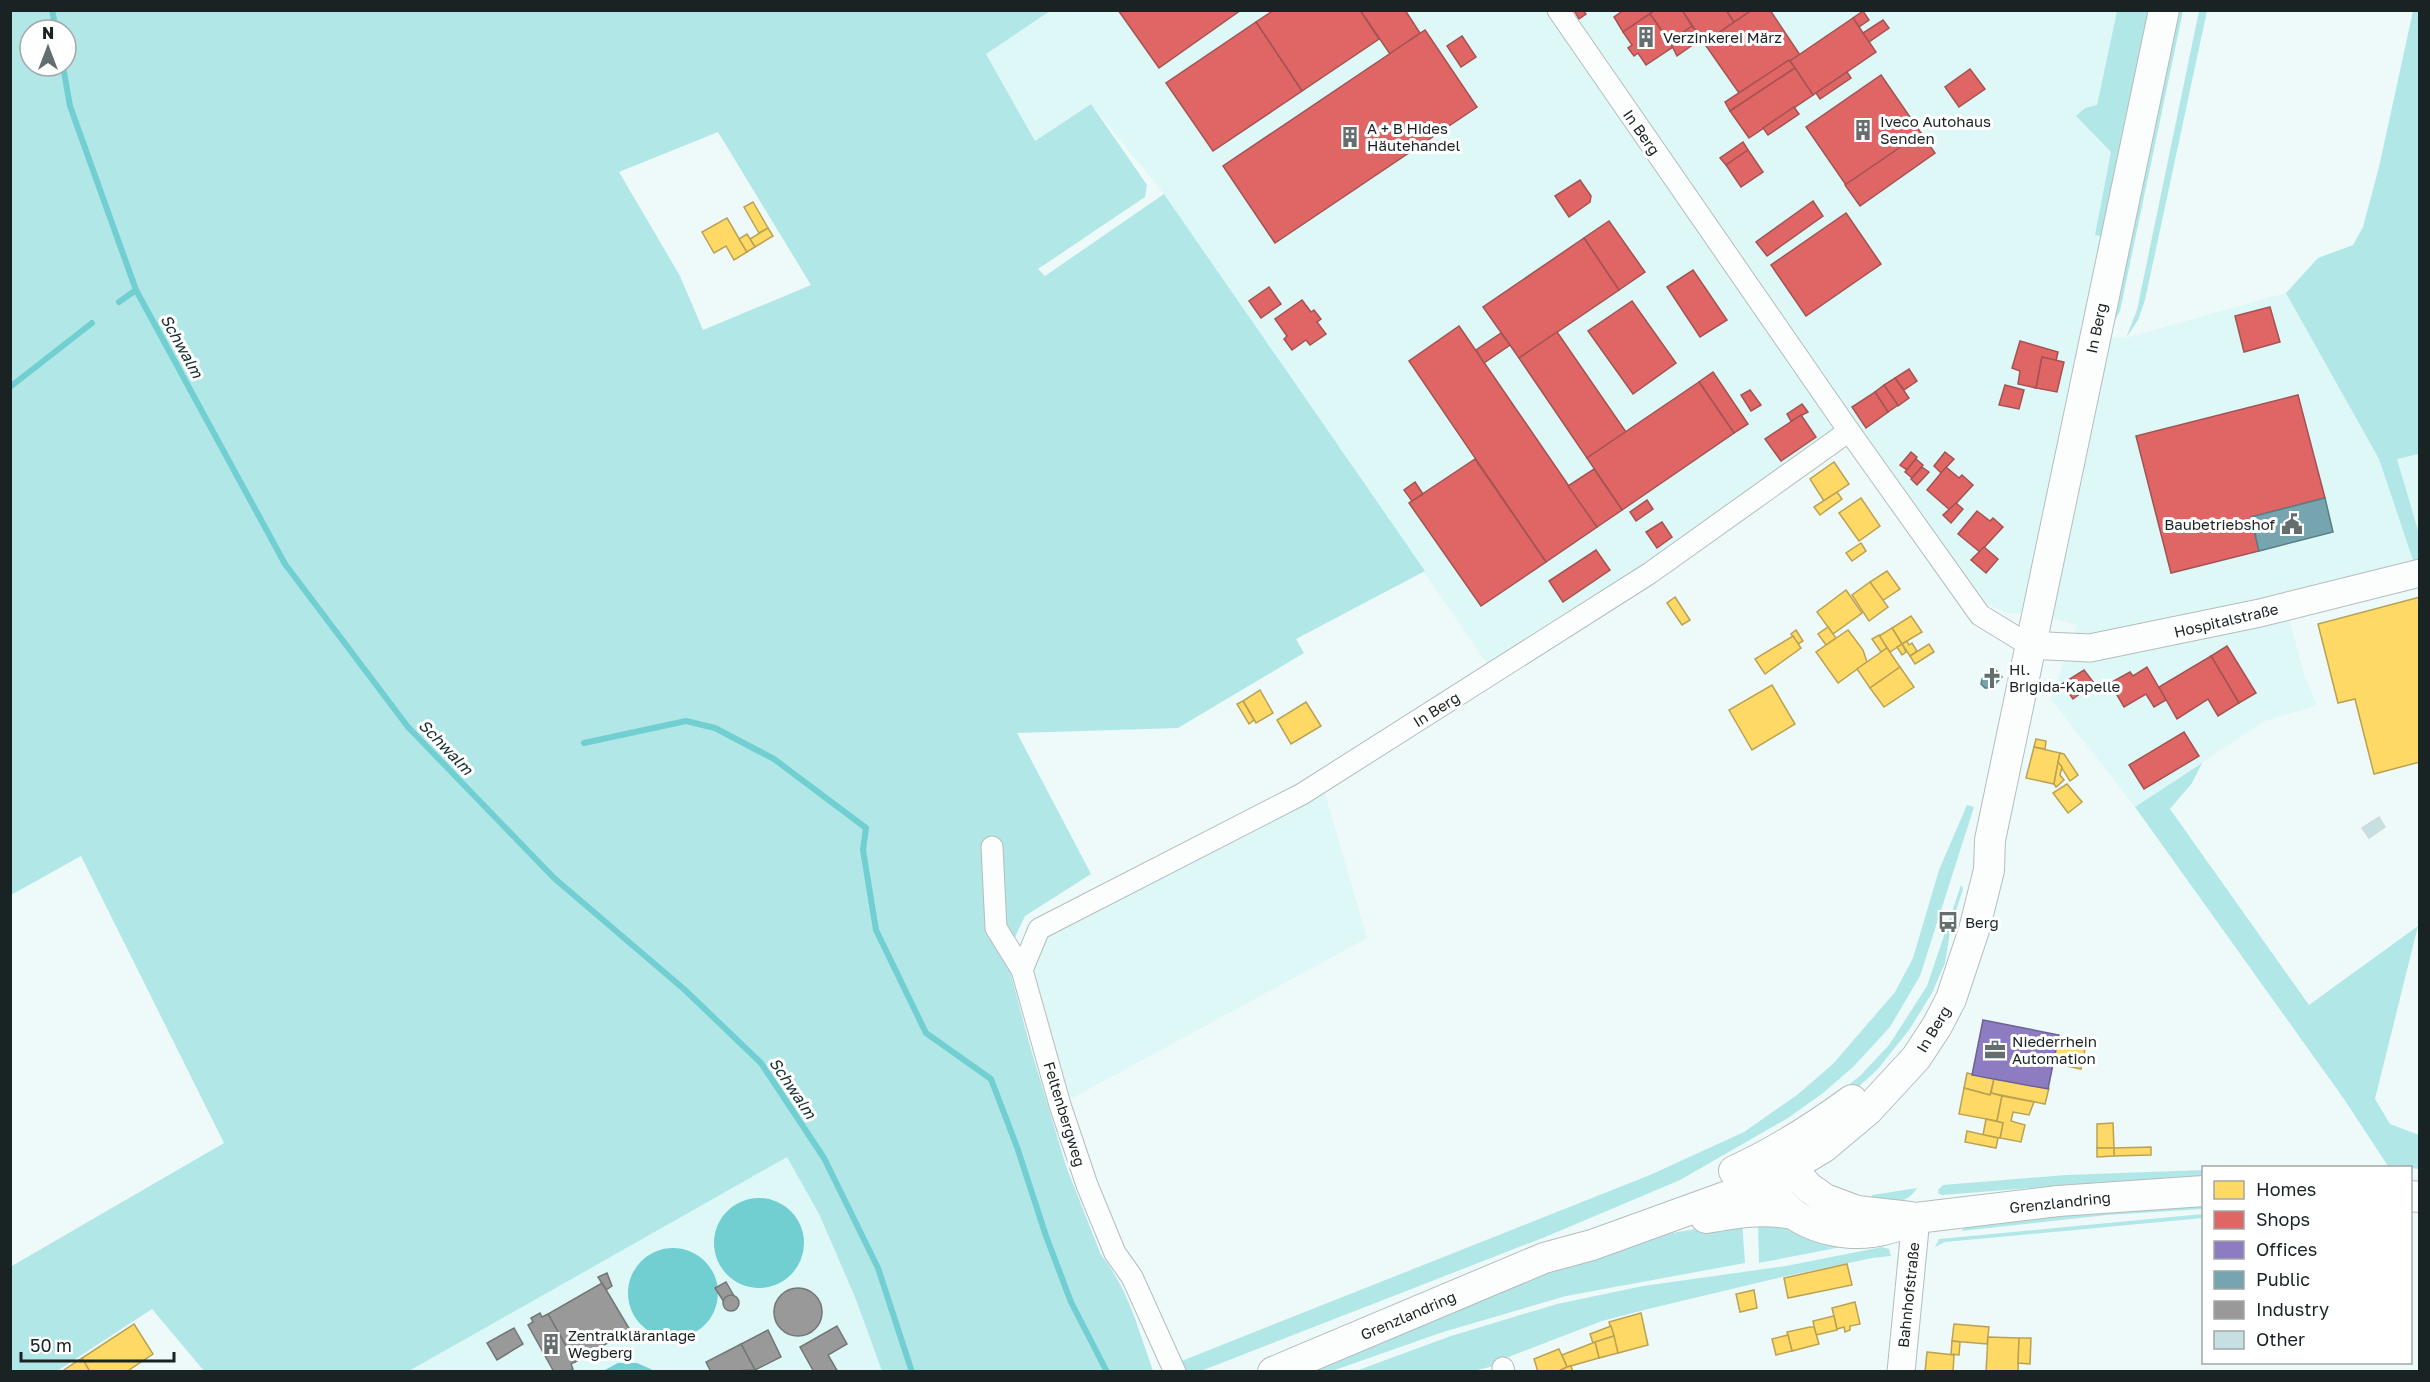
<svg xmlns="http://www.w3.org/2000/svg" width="2430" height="1382" viewBox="0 0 2430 1382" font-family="'Golos Text',sans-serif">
	<rect width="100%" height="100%" fill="#eef9f9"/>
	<!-- built -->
	<g fill="#def7f7">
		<path d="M1050,10l1067,1 -26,121 31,32 -39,169 43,5 160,-45 93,166h18l22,-5v112l-136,30 22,82 12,27 -52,16 -130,86 -84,-108 26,-74 -41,-11 -29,-1 -20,-9 -32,-39 -102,-141 -219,152 -146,89 -324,-471 -73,-90 -56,37 -49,-87z"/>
		<path d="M1323,787l44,151 -302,164 -39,-132 17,-40z"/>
		<path d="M784,1151l35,63 36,83 27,74 -473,1z"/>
	</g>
	<!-- green -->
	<g fill="#b2e7e8" fill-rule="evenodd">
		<path d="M11,11h1039l-64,43 49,87 56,-37 56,81 -2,12 -107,72 7,7 119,-82 261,377 -129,68 8,14 -126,75 -161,5 74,141 -66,42 -19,40 24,90 36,120 35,89c27,32 38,77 52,116h-271l-27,-74 -36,-83 -32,-57 -378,214h-205l-52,-62 -95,62h-46l-1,-104 214,-124 -143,-287 -70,39zM30,30h36v36h-36zM718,132l93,153 -108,45 -23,-54 -61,-104z"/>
		<path d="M2117,11h38l-49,226 -11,-2 16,-83 -35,-36 9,-8 12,-3z"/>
		<path d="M2173,11h10l-63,300 -10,18z"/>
		<path d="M2199,11h8l-62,289 -7,20 -12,18 11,-28z"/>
		<path d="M2413,11h6v443l-22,5 22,75v31l-4,1 -36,-107 -93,-166 32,-35 35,-13 10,-18 16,-60z"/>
		<path d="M2202,763l-10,20 -22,26 139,196 109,-79 -43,173 15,25 29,11v34l-31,-3 -44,-67 -209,-292z"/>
		<path d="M1967,805l7,2 -54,169 -30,51 -37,40 -30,26 -35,25 -108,62 -130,55 -349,136h-15l-7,-9 471,-187 94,-43 53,-37 36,-31 62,-72 18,-34 26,-88z"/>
		<path d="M1961,885l2,4 -12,37 -6,37 -13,30 -23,37 -32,40 -19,17 -62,38 64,-49 29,-31 38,-59z"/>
		<path d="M2203,1170v10l-122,4 -139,11 -3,-1 -1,-4 5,-5 123,-10z"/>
		<path d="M1917,1188c-10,17 -26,14 -44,15l-1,-8z"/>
		<path d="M2203,1201v8l-96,6 -146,16 6,-5z"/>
		<path d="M2203,1214v4l-258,24 -10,5 4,-8z"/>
		<path d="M1742,1221l3,42 -179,33 -123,36 -111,39 -35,1 237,-98 115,-37z"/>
		<path d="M1758,1225l28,1 76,17 -103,20z"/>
		<path d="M1882,1247l7,2 2,7 -19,2 -90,19 -134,32 -46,12 -96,37 -7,7 -31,7h-115l98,-36 106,-32 86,-18 143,-20z"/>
	</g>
	<!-- water -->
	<g fill="#71ced1">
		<circle cx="759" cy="1243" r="45"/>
		<circle cx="673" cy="1293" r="45"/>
		<path d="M618,1363h19l18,8h-52z"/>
	</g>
	<!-- homes -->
	<g fill="#ffd966" stroke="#baa252" stroke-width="1.5">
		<path d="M753,202l15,26 -9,5 -15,-26z"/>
		<path d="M727,218l20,34 -13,8 -8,-14 -12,7 -12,-21z"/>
		<path d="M768,228l5,8 -18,11 -5,-8z"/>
		<path d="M747,234l8,13 -8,5 -8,-13z"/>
		<path d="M1834,462l15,22 -25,17 -14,-22z"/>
		<path d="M1837,492l5,7 -22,16 -6,-8z"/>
		<path d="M1861,498l19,28 -21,15 -20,-28z"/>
		<path d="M1861,543l5,8 -14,10 -6,-8z"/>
		<path d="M1887,571l13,18 -18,12 -12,-19z"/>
		<path d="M1870,582l18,25 -19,14 -17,-26z"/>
		<path d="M1846,590l16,23 -29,21 -16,-22z"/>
		<path d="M1675,597l15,23 -8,5 -15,-22z"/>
		<path d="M2420,597v165l-46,12 -19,-75 -17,4 -20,-79z"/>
		<path d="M1911,616l11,16 -20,12 -10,-16z"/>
		<path d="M1828,627l8,11 -10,7 -8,-11z"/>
		<path d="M1892,628l10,16 -12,8 -11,-16z"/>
		<path d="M1796,630l7,11 -5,3 -7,-10z"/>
		<path d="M1848,630l15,20 4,12 -29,21 -22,-31z"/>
		<path d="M1879,635l8,13 -6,4 -9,-13z"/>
		<path d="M1793,636l8,12 -36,26 -10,-15z"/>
		<path d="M1907,641l2,4 3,-2 5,8 -7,5 -8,-12z"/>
		<path d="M1902,644l4,8 -4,3 -5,-8z"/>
		<path d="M1929,644l5,8 -19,12 -5,-8z"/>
		<path d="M1887,648l13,19 -30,21 -13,-19z"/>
		<path d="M1900,667l14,20 -30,20 -14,-19z"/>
		<path d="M1772,685l23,39 -43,26 -23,-40z"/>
		<path d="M1260,690l13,23 -17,10 -13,-22z"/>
		<path d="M1243,701l11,19 -5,4 -12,-20z"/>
		<path d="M1306,702l15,24 -30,18 -14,-24z"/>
		<path d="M2036,739l10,2 -1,8 -11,-2z"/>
		<path d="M2034,747l26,6 -6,31 -28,-6z"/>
		<path d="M2060,753l4,1 14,21 -8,6 -12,-19z"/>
		<path d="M2058,762l4,5 -2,8 4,5 -8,7 -2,-3z"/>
		<path d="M2067,784l15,18 -14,11 -15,-20z"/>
		<path d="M2058,1038l28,6 -5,25 -28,-6z"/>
		<path d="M1967,1073l27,6 -4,16 -26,-7z"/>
		<path d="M1994,1079l55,9 -4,16 -54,-11z"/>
		<path d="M1964,1088l26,7 1,-2 11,3 -5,25 -38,-7z"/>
		<path d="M2002,1096l32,6 -5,13 -16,-3 -2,9 14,4 -4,17 -21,-4 3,-15 -6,-2z"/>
		<path d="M1986,1119l17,4 -3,15 -17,-3z"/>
		<path d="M2113,1123l1,25h-17v-24z"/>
		<path d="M1967,1131l31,7 -2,10 -31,-6z"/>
		<path d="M2151,1147v8l-37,1v-8z"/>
		<path d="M2097,1148h17v8l-17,1z"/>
		<path d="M1847,1264l5,21 -64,13 -4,-20z"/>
		<path d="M1754,1290l3,18 -17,4 -4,-18z"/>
		<path d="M1855,1302l5,22 -10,2v4l-5,2 -1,-5 -7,2 -5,-21z"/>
		<path d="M1641,1313l7,32 -30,8 -9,-31z"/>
		<path d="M1834,1316l3,14 -21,5 -3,-14z"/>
		<path d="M134,1324l19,30 -27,18h-36l-8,-14z"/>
		<path d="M1954,1324l35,3 -2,17 -35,-3z"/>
		<path d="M1611,1326l3,10 -21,7 -3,-9z"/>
		<path d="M1810,1327h4l5,17 -27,7 -5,-19z"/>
		<path d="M1788,1335l4,16 -16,4 -4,-16z"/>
		<path d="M1614,1336l4,17 -19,5 -4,-16z"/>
		<path d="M1988,1337l31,1 -1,34h-32z"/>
		<path d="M2019,1338h12l-1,26 -12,-1z"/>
		<path d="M1952,1341l8,1 -1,13 -8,-1z"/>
		<path d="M1595,1342l4,16 -32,9 -5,-12z"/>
		<path d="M1559,1349l8,18 -10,5h-19l-4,-13z"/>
		<path d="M1927,1352l27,3 -1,17h-28z"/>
		<path d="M82,1358l8,14h-29z"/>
		<path d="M1571,1366l2,6h-16l10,-5z"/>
	</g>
	<!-- shops -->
	<g fill="#e06666" stroke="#a45252" stroke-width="1.5">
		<path d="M1118,10h123l-82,58z"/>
		<path d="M1274,10h86l19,29 -77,52 -46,-69z"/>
		<path d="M1360,10h45l15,23 -30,21z"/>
		<path d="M1574,10h9l3,4 -7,5z"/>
		<path d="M1624,10h31l-32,22 -9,-15z"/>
		<path d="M1655,10h27l10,16 -22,16 -20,-28z"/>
		<path d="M1682,10h44l8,12 -30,21z"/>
		<path d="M1726,10h26l-18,12z"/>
		<path d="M1752,10h18l30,45 -61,38 -35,-50z"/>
		<path d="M1863,11l6,9 -10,7 -6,-9z"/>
		<path d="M1650,14l23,33 -27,18 -8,-12 -4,3 -6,-8 4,-3 -9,-13z"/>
		<path d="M1853,18l23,34 -63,43 -23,-34z"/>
		<path d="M1883,20l6,8 -20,14 -6,-9z"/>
		<path d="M1256,22l46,69 -89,60 -47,-68z"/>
		<path d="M1692,26l9,13 -24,17 -7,-14z"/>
		<path d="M1425,30l52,77 -202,136 -52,-77z"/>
		<path d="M1462,36l14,21 -15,10 -14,-21z"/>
		<path d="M1789,60l6,8 -65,43 -5,-9z"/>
		<path d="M1795,68l18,27 -64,43 -19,-27z"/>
		<path d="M1970,69l15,20 -26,18 -14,-20z"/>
		<path d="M1847,72l4,6 -31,21 -4,-6z"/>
		<path d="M1881,75l40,58 -75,52 -40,-58z"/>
		<path d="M1794,107l5,7 -31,21 -5,-7z"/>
		<path d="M1921,133l14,20 -75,53 -15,-21z"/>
		<path d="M1743,142l5,8 -22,15 -6,-7z"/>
		<path d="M1748,150l15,22 -22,15 -15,-22z"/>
		<path d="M1580,180l11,16 -1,6 -21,15 -14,-21z"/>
		<path d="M1813,201l10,15 -56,40 -11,-14z"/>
		<path d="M1846,213l35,51 -75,52 -35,-51z"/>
		<path d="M1609,221l36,51 -26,18 -35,-52z"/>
		<path d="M1584,238l35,52 -100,68 -36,-51z"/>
		<path d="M1693,270l34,50 -27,17 -33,-50z"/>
		<path d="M1269,287l12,17 -20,14 -12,-17z"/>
		<path d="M1302,300l9,12 3,-2 7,9 -4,3 9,12 -16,11 -4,-5 -14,10 -8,-11 3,-3 -12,-17z"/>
		<path d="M1632,301l44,62 -43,31 -45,-63z"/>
		<path d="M2270,307l10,35 -36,10 -9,-36z"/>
		<path d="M1459,326l138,201 -51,35 -137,-201z"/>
		<path d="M1557,332l69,100 -39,26 -68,-100z"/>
		<path d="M1501,333l9,12 -26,18 -8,-13z"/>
		<path d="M2020,341l38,11 -2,9 -14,-4 -6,31 -18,-4 2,-13 -8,-3z"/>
		<path d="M2042,357l22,5 -7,30 -21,-4z"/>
		<path d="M1909,369l8,12 -13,9 -9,-12z"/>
		<path d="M1713,372l35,52 -14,9 -35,-51z"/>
		<path d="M1895,378l14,20 -11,8 -14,-21z"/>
		<path d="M1699,382l35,51 -112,77 -35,-52z"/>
		<path d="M1884,385l14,20 -10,7 -13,-20z"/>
		<path d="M2005,385l19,5 -5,19 -20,-4z"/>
		<path d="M1750,390l11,15 -10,6 -10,-16z"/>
		<path d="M1875,392l13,20 -22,16 -14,-21z"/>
		<path d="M2298,395l27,103 -74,19 8,34 -88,22 -35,-137z"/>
		<path d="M1802,404l6,8 -17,9 -4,-7z"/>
		<path d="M1801,415l15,22 -35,24 -16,-22z"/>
		<path d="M1911,452l6,5 -10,13 -7,-5z"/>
		<path d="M1945,452l9,7 -13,14 -7,-7z"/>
		<path d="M1475,459l71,103 -65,44 -72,-103z"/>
		<path d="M1916,459l7,6 -11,13 -7,-6z"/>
		<path d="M1922,467l7,5 -12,13 -6,-6z"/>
		<path d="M1946,467l13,11 3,-3 11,10 -23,25 -23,-20z"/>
		<path d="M1594,469l28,41 -25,17 -29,-41z"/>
		<path d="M1415,482l8,12 -11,7 -8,-11z"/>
		<path d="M1647,500l6,9 -17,12 -6,-9z"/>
		<path d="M1956,503l7,6 -12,14 -8,-8z"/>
		<path d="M1977,511l13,10 3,-3 10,9 -23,25 -22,-18z"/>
		<path d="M1662,522l10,15 -15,11 -11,-16z"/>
		<path d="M1984,547l14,12 -12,14 -15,-13z"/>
		<path d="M1596,550l14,20 -47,32 -14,-21z"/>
		<path d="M2227,646l29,47 -17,10 -28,-47z"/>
		<path d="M2211,656l28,47 -21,13 -10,-17 -31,20 -18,-32z"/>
		<path d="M2147,667l19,33 -12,7 -8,-13 -22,13 -14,-24 20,-11 3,4z"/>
		<path d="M2084,670l10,13 -21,16 -11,-15z"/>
		<path d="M2184,732l15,24 -55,33 -15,-24z"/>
	</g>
	<!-- offices -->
	<path fill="#8e7cc3" stroke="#6b6193" stroke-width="1.5" d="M1983,1020l76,15 -11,54 -76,-14z"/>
	<!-- public -->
	<g fill="#76a5af" stroke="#5a7e85" stroke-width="1.5">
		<path d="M2325,498l8,34 -74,19 -8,-34z"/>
		<path d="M1993,667l9,10 -11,11h-6l-4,-4 1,-5z"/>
	</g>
	<!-- industry -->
	<g fill="#999" stroke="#737676" stroke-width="1.5">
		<path d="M607,1273l5,13 -6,4 -8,-13z"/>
		<path d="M726,1282l8,14 -7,1 -3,5 -9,-14z"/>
		<path d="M602,1283l28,47 -55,32 -27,-48z"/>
		<circle cx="798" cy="1312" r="24"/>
		<circle cx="731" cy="1303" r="8"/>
		<path d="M540,1313l2,4 6,-3 27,48 -4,2 2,5 -5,3h-14l-26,-47 5,-3 -2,-4z"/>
		<path d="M837,1326l10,18 -19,11 10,17h-24l-14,-25z"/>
		<path d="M514,1328l9,16 -26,16 -10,-17z"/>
		<path d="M768,1330l13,27 -26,13 -14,-26z"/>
		<path d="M741,1344l14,26 -44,2 -5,-10z"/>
	</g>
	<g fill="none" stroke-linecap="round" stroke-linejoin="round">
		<!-- stream -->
		<g stroke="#71ced1" stroke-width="6">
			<path d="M52,10l4,20"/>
			<path d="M63,66l7,40 66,184 149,274 123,163 146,151 131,112 76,73 63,95 54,110 34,104"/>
			<path d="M119,302l17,-12"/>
			<path d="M10,387l82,-64"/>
			<path d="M584,743l102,-22 29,7 59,31 92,69 -3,22 13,80 50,103 65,46 26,68 29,89 25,66 36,70"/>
		</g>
	</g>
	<!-- building -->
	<path fill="#c4e0e1" stroke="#d0dada" stroke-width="1.5" d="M2379,817l6,10 -16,11 -7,-10z"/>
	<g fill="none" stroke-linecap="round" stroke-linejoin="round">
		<defs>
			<g id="minor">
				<path d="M1558,10l291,421 131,184 49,30"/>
				<path d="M992,847l4,81 26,42 38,135 27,80 28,68 17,24 43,95"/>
				<path d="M1022,970l17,-41 263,-135 348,-221 199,-142"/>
				<path d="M1503,1368l1,4"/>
			</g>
			<g id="tertiary">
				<path d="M2029,645l61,3 170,-35 160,-40"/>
				<path d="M1901,1372l15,-154"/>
			</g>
			<g id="secondary">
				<path d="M1771,1156c0,11 -1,22 3,32 12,36 65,49 98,44 16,-2 30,-7 44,-14l142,-17 146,-10"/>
				<path d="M1776,1156l15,11 17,20 17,12 32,12 53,6"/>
				<path d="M1734,1171c42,-19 81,-44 118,-71"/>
				<path d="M2410,1196l10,1"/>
				<path d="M1706,1218c29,-5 57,-10 87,-4"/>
				<path d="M1273,1372l271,-114 48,-13 152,-55 47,-23 33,-20 44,-37 48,-52 21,-32 14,-27 23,-69 15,-60 1,-30 174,-830"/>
			</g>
		</defs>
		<!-- minor casing -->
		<use href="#minor" stroke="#b4bdbd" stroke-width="23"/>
		<!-- tertiary casing -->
		<use href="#tertiary" stroke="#b4bdbd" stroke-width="29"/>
		<!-- secondary casing -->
		<use href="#secondary" stroke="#b4bdbd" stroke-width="32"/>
		<!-- minor -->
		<use href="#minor" stroke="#fcfefe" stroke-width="21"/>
		<!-- tertiary -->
		<use href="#tertiary" stroke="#fcfefe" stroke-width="27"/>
		<!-- secondary -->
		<use href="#secondary" stroke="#fcfefe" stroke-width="30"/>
	</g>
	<!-- icons -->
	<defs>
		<symbol id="building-bare" viewBox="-9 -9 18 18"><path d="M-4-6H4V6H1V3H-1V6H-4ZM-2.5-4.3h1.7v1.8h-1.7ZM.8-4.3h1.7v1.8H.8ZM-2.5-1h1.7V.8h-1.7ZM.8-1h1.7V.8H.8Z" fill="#646e6e" stroke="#fff" stroke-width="2.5" paint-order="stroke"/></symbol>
		<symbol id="civic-bare" viewBox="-9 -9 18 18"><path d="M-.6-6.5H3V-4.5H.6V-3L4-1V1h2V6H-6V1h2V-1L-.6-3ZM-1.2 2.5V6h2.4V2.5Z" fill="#646e6e" stroke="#fff" stroke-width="2.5" paint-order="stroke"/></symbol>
		<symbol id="church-bare" viewBox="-9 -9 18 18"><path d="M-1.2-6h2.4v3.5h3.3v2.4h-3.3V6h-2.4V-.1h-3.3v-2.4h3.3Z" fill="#646e6e" stroke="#fff" stroke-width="2.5" paint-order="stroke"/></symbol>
		<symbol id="bus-bare" viewBox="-9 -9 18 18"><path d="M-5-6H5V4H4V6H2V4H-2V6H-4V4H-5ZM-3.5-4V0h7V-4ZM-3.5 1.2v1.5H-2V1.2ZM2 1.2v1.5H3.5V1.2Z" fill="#646e6e" stroke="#fff" stroke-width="2.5" paint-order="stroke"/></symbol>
		<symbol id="office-bare" viewBox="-9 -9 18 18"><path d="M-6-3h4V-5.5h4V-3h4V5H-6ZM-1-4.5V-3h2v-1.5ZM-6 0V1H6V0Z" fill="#646e6e" stroke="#fff" stroke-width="2.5" paint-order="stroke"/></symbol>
	</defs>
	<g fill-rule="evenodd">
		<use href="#building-bare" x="1631" y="22" width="30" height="30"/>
		<use href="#building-bare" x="1848" y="115" width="30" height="30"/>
		<use href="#building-bare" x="1335" y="122" width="30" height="30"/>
		<use href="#civic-bare" x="2277" y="509" width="30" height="30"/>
		<use href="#church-bare" x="1977" y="663" width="30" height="30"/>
		<use href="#bus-bare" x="1933" y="907" width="30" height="30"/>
		<use href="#office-bare" x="1980" y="1035" width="30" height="30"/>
		<use href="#building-bare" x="536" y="1329" width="30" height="30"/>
	</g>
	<g text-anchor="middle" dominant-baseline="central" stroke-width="6" stroke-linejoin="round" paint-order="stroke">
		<!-- poi labels -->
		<g font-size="15" fill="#192323" stroke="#fff" text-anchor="start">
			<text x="1663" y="37">Verzinkerei März</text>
			<text x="1880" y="121">Iveco Autohaus<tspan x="1880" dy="17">Senden</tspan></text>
			<text x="1367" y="128">A + B Hides<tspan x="1367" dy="17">Häutehandel</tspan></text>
			<text x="2275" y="524" text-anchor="end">Baubetriebshof</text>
			<text x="2009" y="669">Hl.<tspan x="2009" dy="17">Brigida-Kapelle</tspan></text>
			<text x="1965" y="922">Berg</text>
			<text x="2012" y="1041">Niederrhein<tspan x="2012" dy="17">Automation</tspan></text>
			<text x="568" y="1335">Zentralkläranlage<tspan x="568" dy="17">Wegberg</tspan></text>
		</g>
		<!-- street labels -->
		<g font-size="15" fill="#192323" stroke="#fff">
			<text transform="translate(1642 132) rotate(55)">In Berg</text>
			<text transform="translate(2096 328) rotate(-78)">In Berg</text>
			<text transform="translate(2226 620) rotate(-13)">Hospitalstraße</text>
			<text transform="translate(1436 709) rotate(-32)">In Berg</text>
			<text transform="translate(1933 1029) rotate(-59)">In Berg</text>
			<text transform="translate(1065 1114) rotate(73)">Feltenbergweg</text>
			<text transform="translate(2060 1202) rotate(-6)">Grenzlandring</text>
			<text transform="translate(1908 1295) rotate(-84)">Bahnhofstraße</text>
			<text transform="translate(1408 1315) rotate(-23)">Grenzlandring</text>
		</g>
		<!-- water labels -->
		<g font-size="16" font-style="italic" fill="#192f30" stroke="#fff">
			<text transform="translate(182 346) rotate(61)">Schwalm</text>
			<text transform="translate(446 747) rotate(46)">Schwalm</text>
			<text transform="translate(793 1088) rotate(56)">Schwalm</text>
		</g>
	</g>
	<!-- border -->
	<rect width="2430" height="1382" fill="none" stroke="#192323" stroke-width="24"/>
	<!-- legend -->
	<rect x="2202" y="1166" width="210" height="198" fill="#ffffff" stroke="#a3a7a7" stroke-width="1.5"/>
	<rect x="2214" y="1181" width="30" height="18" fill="#ffd966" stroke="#a3a7a7" stroke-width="1.5"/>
	<text x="2256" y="1196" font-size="18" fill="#192323">Homes</text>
	<rect x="2214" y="1211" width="30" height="18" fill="#e06666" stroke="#a3a7a7" stroke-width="1.5"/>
	<text x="2256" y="1226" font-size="18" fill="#192323">Shops</text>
	<rect x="2214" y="1241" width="30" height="18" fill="#8e7cc3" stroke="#a3a7a7" stroke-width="1.5"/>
	<text x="2256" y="1256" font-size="18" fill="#192323">Offices</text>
	<rect x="2214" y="1271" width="30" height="18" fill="#76a5af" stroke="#a3a7a7" stroke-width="1.5"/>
	<text x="2256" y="1286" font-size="18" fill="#192323">Public</text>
	<rect x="2214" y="1301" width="30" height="18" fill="#999999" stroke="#a3a7a7" stroke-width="1.5"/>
	<text x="2256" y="1316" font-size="18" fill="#192323">Industry</text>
	<rect x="2214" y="1331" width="30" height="18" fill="#c4e0e1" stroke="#a3a7a7" stroke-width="1.5"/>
	<text x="2256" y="1346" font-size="18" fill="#192323">Other</text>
	<!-- north arrow -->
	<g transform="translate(48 48)"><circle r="28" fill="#ffffff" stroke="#a3a7a7" stroke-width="1.5"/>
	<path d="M0-4.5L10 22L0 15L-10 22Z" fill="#646e6e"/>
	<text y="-9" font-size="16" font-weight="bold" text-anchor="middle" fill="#192323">N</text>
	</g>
	<!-- scale -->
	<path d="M21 1352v9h153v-9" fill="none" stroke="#192323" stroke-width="3"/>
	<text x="30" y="1352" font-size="18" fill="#192323" stroke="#ffffff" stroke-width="4.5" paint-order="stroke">50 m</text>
</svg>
